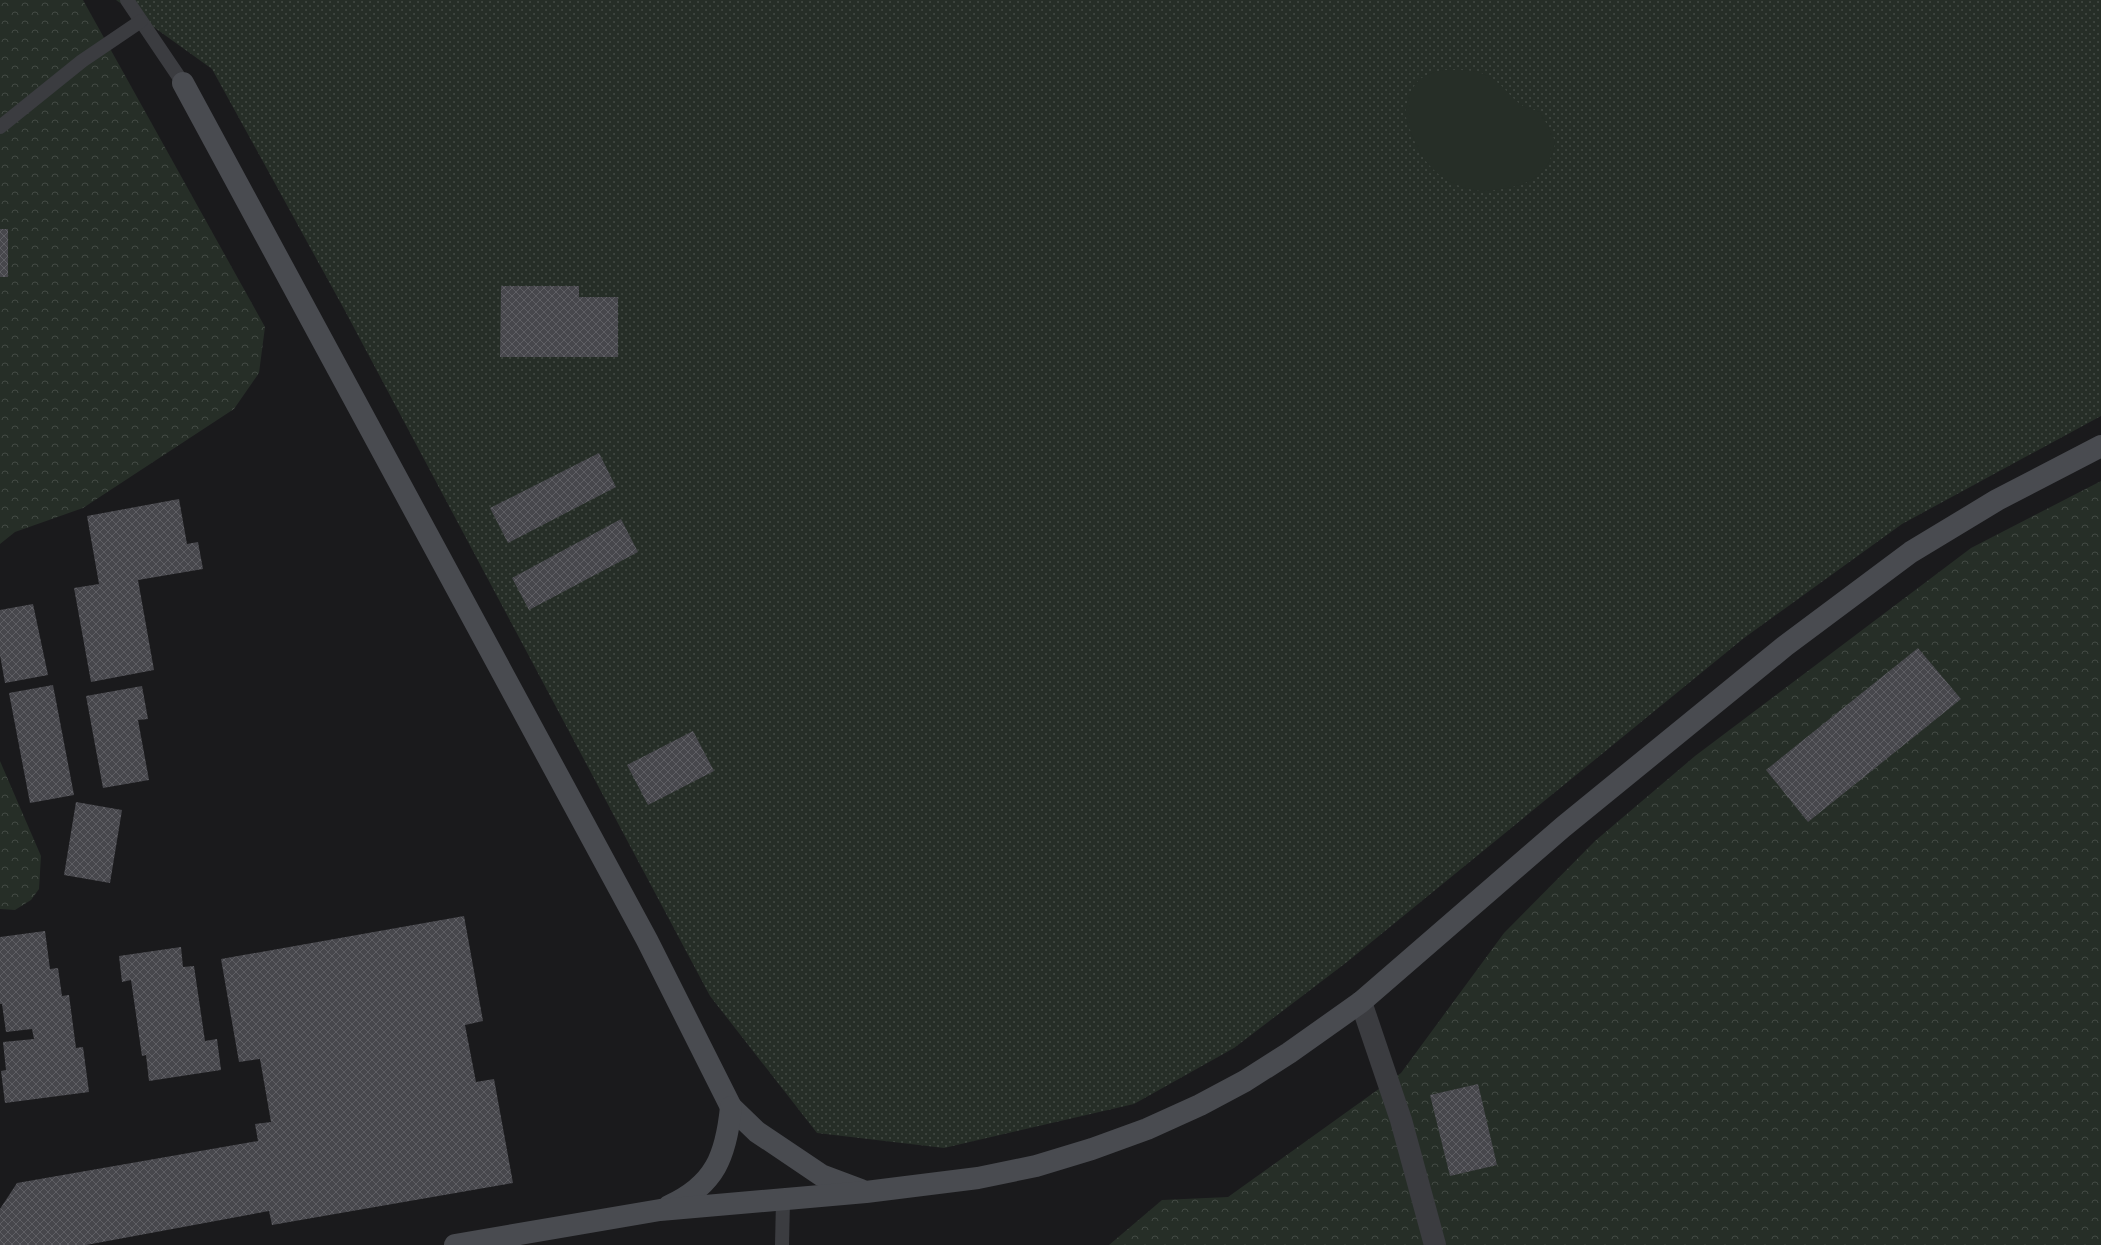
<svg xmlns="http://www.w3.org/2000/svg" width="2101" height="1245" viewBox="0 0 2101 1245" font-family="Arial,sans-serif">
	<defs>
		<pattern id="grass-dots" width="8" height="8" patternUnits="userSpaceOnUse"><rect width="8" height="8" fill="#262e27"/><path d="M2 2h.1M6 6h.1" fill="none" stroke="#434a44" stroke-width="1.8" stroke-linecap="round"/></pattern>
		<pattern id="forest-crowns" width="20" height="18" patternUnits="userSpaceOnUse"><rect width="20" height="18" fill="#262e27"/><path d="M2 6a3 3 0 1 1 6 0M12 15a3 3 0 1 1 6 0" fill="none" stroke="#434a44"/></pattern>
		<pattern id="building-cross-hatch" width="8" height="8" patternUnits="userSpaceOnUse"><rect width="8" height="8" fill="#47474c"/><path d="M0 0l8 8M0 8l8-8" fill="none" stroke="#5f5f64"/></pattern>
	</defs>
	<rect width="100%" height="100%" fill="#1a1a1c"/>
	<!-- grass -->
	<path fill="url(#grass-dots)" d="M116,0h1985v416l-199,108 -158,114 -397,324 -113,86 -100,56 -190,44 -127,-15 -107,-137 -366,-687 -132,-240z"/>
	<!-- forest -->
	<g fill="url(#forest-crowns)">
		<path d="M0,0h83l182,327 -6,46 -25,36 -151,99 -68,24 -15,12z"/>
		<path d="M2101,481v764h-992l53,-45 66,-3 173,-124 103,-140 91,-92 100,-85 276,-208z"/>
		<path d="M0,761l41,95 -2,33 -8,11 -16,10 -15,-1z"/>
	</g>
	<!-- pitch -->
	<path fill="#262e27" d="M1443,70c20,0 39,-2 55,13 9,7 15,17 25,23 4,3 12,3 17,6 4,7 13,22 15,30 0,6 -4,15 -6,20 -9,16 -24,23 -42,26 -8,1 -16,3 -24,3 -32,-2 -60,-23 -70,-54 -3,-8 -9,-20 -7,-29 7,-25 11,-32 37,-38z"/>
	<!-- building -->
	<g fill="url(#building-cross-hatch)">
		<rect x="0" y="229" width="8" height="48"/>
		<path d="M501,286h78v11h39v60h-118z"/>
		<path d="M599,453l17,34 -108,56 -18,-35z"/>
		<path d="M179,499l8,45 11,-2 5,27 -65,11 16,90 -63,12 -17,-94 25,-4 -12,-68z"/>
		<path d="M621,519l17,33 -109,58 -17,-32z"/>
		<path d="M33,604l15,71 -43,8 -5,-28v-45z"/>
		<path d="M1918,648l43,51 -153,123 -42,-52z"/>
		<path d="M53,685l21,110 -44,8 -21,-110z"/>
		<path d="M142,686l6,33 -10,1 11,60 -46,8 -17,-92z"/>
		<path d="M693,731l21,40 -66,34 -21,-40z"/>
		<path d="M76,802l46,8 -12,73 -46,-8z"/>
		<path d="M464,916l19,105 -18,4 11,57 18,-3 19,104 -241,42 -3,-14 -183,34h-86v-36l17,-26 241,-42 -3,-17 16,-2 -11,-63 -21,3 -18,-103z"/>
		<path d="M45,931l5,38 8,-1 4,28 7,-1 7,53 7,-1 6,45 -84,11 -4,-32 5,-1 -3,-28 31,-3 -2,-10 -26,3 -4,-28h-2v-67z"/>
		<path d="M181,947l2,20 11,-1 11,75 12,-2 4,31 -72,11 -3,-26 -4,1 -11,-76 -9,2 -3,-26z"/>
		<path d="M1478,1084l19,81 -47,11 -20,-81z"/>
	</g>
	<g fill="none" stroke-linecap="round" stroke-linejoin="round">
		<!-- lane -->
		<g stroke="#3b3c40" stroke-width="14">
			<path d="M127,0l56,83"/>
			<path d="M0,127l82,-66 59,-40"/>
			<path d="M782,1245l1,-45"/>
		</g>
		<!-- street -->
		<path stroke="#3b3c40" stroke-width="22" d="M1361,1002l40,118 34,125"/>
		<!-- secondary -->
		<g stroke="#494b50" stroke-width="22">
			<path d="M183,83l464,857 84,167 26,25 64,43 40,15"/>
			<path d="M669,1206c46,-21 57,-50 62,-99"/>
			<path d="M455,1245l205,-35 206,-18 112,-14 58,-12 56,-17 55,-20 53,-24 45,-24 44,-28 72,-51 202,-175 222,-181 126,-94 86,-52 104,-54"/>
		</g>
	</g>
</svg>
